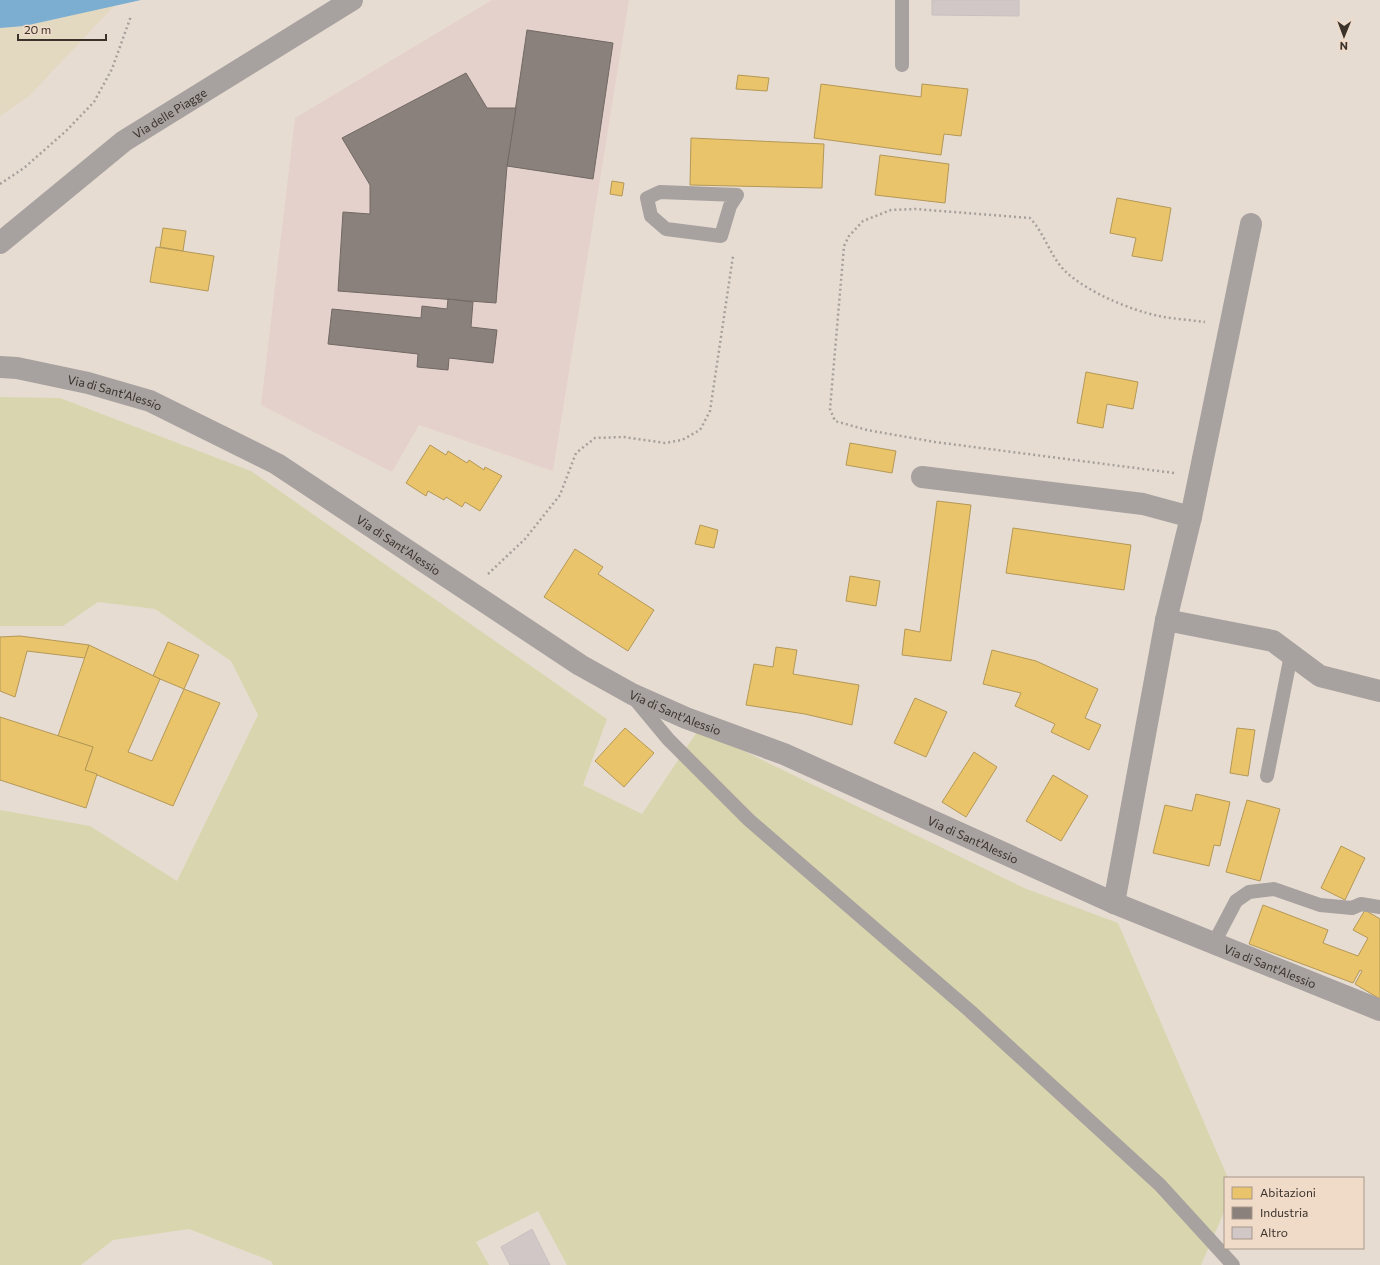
<svg xmlns="http://www.w3.org/2000/svg" width="1380" height="1265" viewBox="0 0 1380 1265" font-family="Commissioner,sans-serif">
	<rect width="100%" height="100%" fill="#e7dcd2"/>
	<!-- industrial -->
	<path fill="#e5d1cc" d="M492,0h137l-76,471 -134,-46 -27,47 -131,-67 34,-287z"/>
	<!-- green -->
	<path fill="#d9d6af" d="M0,397l60,1 191,73 356,248 -24,66 59,29 57,-85 325,159 94,35 110,255h-3v32l-24,55h-634l-29,-54 -62,31 13,23h-216l-2,-4 -82,-32 -76,11 -32,25h-81v-455l90,16 87,55 81,-166 -27,-54 -76,-52 -57,-7 -35,24h-63z"/>
	<!-- sand -->
	<path fill="#e3d9c0" d="M115,5l-86,91 -29,20v-88l24,-2z"/>
	<!-- water -->
	<path fill="#7baed0" d="M0,0h141l-117,26 -24,2z"/>
	<!-- homes -->
	<g fill="#e9c46a" stroke="#b49857">
		<path d="M738,75l31,3 -2,13 -31,-2z"/>
		<path d="M821,84l100,13 1,-13 46,5 -7,47 -17,-2 -3,21 -127,-17z"/>
		<path d="M691,138l133,6 -2,44 -132,-3z"/>
		<path d="M880,155l69,9 -4,39 -70,-8z"/>
		<path d="M612,181l12,2 -2,13 -12,-2z"/>
		<path d="M1117,198l54,10 -9,53 -30,-5 4,-18 -26,-5z"/>
		<path d="M163,228l23,3 -3,20 -23,-4z"/>
		<path d="M156,247l58,9 -6,35 -58,-9z"/>
		<path d="M1086,372l52,10 -5,27 -26,-5 -4,24 -26,-5z"/>
		<path d="M850,443l46,8 -4,22 -46,-8z"/>
		<path d="M430,445l16,10 2,-4 19,12 2,-3 15,10 1,-3 17,9 -22,35 -15,-9 -3,5 -16,-10 -2,3 -16,-9 -2,5 -20,-13z"/>
		<path d="M937,501l34,4 -20,156 -49,-6 3,-26 15,3z"/>
		<path d="M700,525l18,5 -4,18 -19,-4z"/>
		<path d="M1013,528l118,17 -7,45 -118,-17z"/>
		<path d="M575,549l28,18 -5,7 56,36 -26,41 -84,-54z"/>
		<path d="M850,576l30,5 -4,25 -30,-5z"/>
		<path d="M20,636l69,9 -4,13 -58,-7 -12,46 -15,-6v-54z"/>
		<path d="M168,642l31,13 -15,34 -31,-13z"/>
		<path d="M89,645l71,34 -32,73 24,9 32,-72 36,14 -47,103 -88,-36 8,-23 -35,-11z"/>
		<path d="M776,647l21,3 -4,24 66,11 -7,40 -47,-11 -59,-9 8,-41 19,3z"/>
		<path d="M992,650l44,11 62,28 -13,29 16,7 -12,25 -38,-18 4,-8 -40,-18 6,-13 -38,-9z"/>
		<path d="M915,698l32,14 -21,45 -32,-14z"/>
		<path d="M0,717l93,30 -8,23 12,4 -11,34 -86,-28z"/>
		<path d="M625,728l29,25 -30,34 -29,-26z"/>
		<path d="M1237,728l18,2 -7,46 -18,-3z"/>
		<path d="M974,752l23,15 -31,50 -24,-15z"/>
		<path d="M1053,775l35,21 -27,45 -35,-20z"/>
		<path d="M1196,794l34,8 -10,44 -6,-1 -5,21 -56,-13 12,-48 27,6z"/>
		<path d="M1247,800l33,9 -20,72 -34,-9z"/>
		<path d="M1341,846l24,12 -20,42 -24,-12z"/>
		<path d="M1263,905l65,25 -5,13 35,13 10,-18 -15,-8 12,-20 15,9v80l-25,-15 7,-13 -2,-1 -7,13 -104,-39z"/>
	</g>
	<!-- industry -->
	<g fill="#8a817c" stroke="#726964">
		<path d="M527,30l86,13 -20,136 -86,-13z"/>
		<path d="M466,73l21,35h29l-9,58 -11,137 -158,-12 5,-79 27,2v-29l-28,-47z"/>
		<path d="M448,299l25,3 -2,25 26,3 -4,33 -44,-5 -1,12 -31,-3 1,-13 -90,-10 4,-35 89,9 1,-12 25,3z"/>
	</g>
	<!-- building -->
	<g fill="#d0c7c6" stroke="#c9c0bf">
		<path d="M932,0h87v16l-87,-1z"/>
		<path d="M532,1229l18,36h-40l-9,-18z"/>
	</g>
	<g fill="none" stroke-linecap="round" stroke-linejoin="round">
		<!-- path -->
		<g stroke="#a6a09d" stroke-width="2.5" stroke-dasharray="2 3" stroke-linecap="butt">
			<path d="M0,184l24,-16 42,-37 28,-29 18,-33 19,-53"/>
			<path d="M1174,473l-239,-31 -68,-12 -32,-9 -5,-12 14,-163 5,-10 14,-15 28,-11 24,-1 115,9c15,16 20,38 35,53 22,21 65,39 94,45 15,3 31,4 46,6"/>
			<path d="M488,574l37,-35 35,-44 16,-42 19,-15 29,-1 41,6 17,-3 18,-10 10,-19 23,-155"/>
		</g>
		<!-- service -->
		<g stroke="#a7a19f" stroke-width="14">
			<path d="M902,0v65"/>
			<path d="M660,192l77,3 -7,11 -9,30 -55,-7 -15,-13 -4,-18z"/>
			<path d="M634,698l34,41 81,81 221,191 190,174 73,80"/>
			<path d="M1267,776l24,-121"/>
			<path d="M1214,943l22,-42 13,-9 25,-3 46,16 32,3 9,-4 19,3"/>
		</g>
		<!-- minor -->
		<g stroke="#a7a19f" stroke-width="22">
			<path id="s1" d="M0,243l124,-102 228,-141"/>
			<path d="M922,477l221,27 48,13"/>
			<path d="M1166,620l107,21 47,35 60,15"/>
			<path d="M1114,903l52,-283 25,-103 60,-293"/>
		</g>
		<!-- tertiary -->
		<path stroke="#a7a19f" stroke-width="22" id="s2" d="M0,367l17,1 71,15 62,18 127,63 303,201 52,29 54,24 98,36 330,149 266,107"/>
	</g>
	<g text-anchor="middle" dominant-baseline="central" stroke-width="4" stroke-linejoin="round" paint-order="stroke">
		<!-- street labels -->
		<g font-size="12" fill="#3a322b" stroke="#f0dbc9">
			<text stroke="none"><textPath href="#s1" startOffset="214">Via delle Piagge</textPath></text>
			<text stroke="none"><textPath href="#s2" startOffset="118">Via di Sant'Alessio</textPath></text>
			<text stroke="none"><textPath href="#s2" startOffset="442">Via di Sant'Alessio</textPath></text>
			<text stroke="none"><textPath href="#s2" startOffset="766">Via di Sant'Alessio</textPath></text>
			<text stroke="none"><textPath href="#s2" startOffset="1090">Via di Sant'Alessio</textPath></text>
			<text stroke="none"><textPath href="#s2" startOffset="1413">Via di Sant'Alessio</textPath></text>
		</g>
	</g>
	<!-- legend -->
	<rect x="1224" y="1177" width="140" height="72" fill="#f0dbc9" stroke="#a7978a"/>
	<rect x="1232" y="1187" width="20" height="12" fill="#e9c46a" stroke="#a7978a"/>
	<text x="1260" y="1197" font-size="12" fill="#3a322b">Abitazioni</text>
	<rect x="1232" y="1207" width="20" height="12" fill="#8a817c" stroke="#a7978a"/>
	<text x="1260" y="1217" font-size="12" fill="#3a322b">Industria</text>
	<rect x="1232" y="1227" width="20" height="12" fill="#d0c7c6" stroke="#a7978a"/>
	<text x="1260" y="1237" font-size="12" fill="#3a322b">Altro</text>
	<!-- north arrow -->
	<g transform="translate(1344 36) rotate(181)" stroke="#f0dbc9" stroke-width="3" paint-order="stroke">
	<path d="M0-3L7 15L0 10L-7 15Z" fill="#3a322b"/>
	<text y="-6" font-size="11" font-weight="bold" text-anchor="middle" fill="#3a322b">N</text>
	</g>
	<!-- scale -->
	<path d="M18 34v6h88v-6" fill="none" stroke="#3a322b" stroke-width="2"/>
	<text x="24" y="34" font-size="12" fill="#3a322b" stroke="#f0dbc9" stroke-width="3" paint-order="stroke">20 m</text>
</svg>
